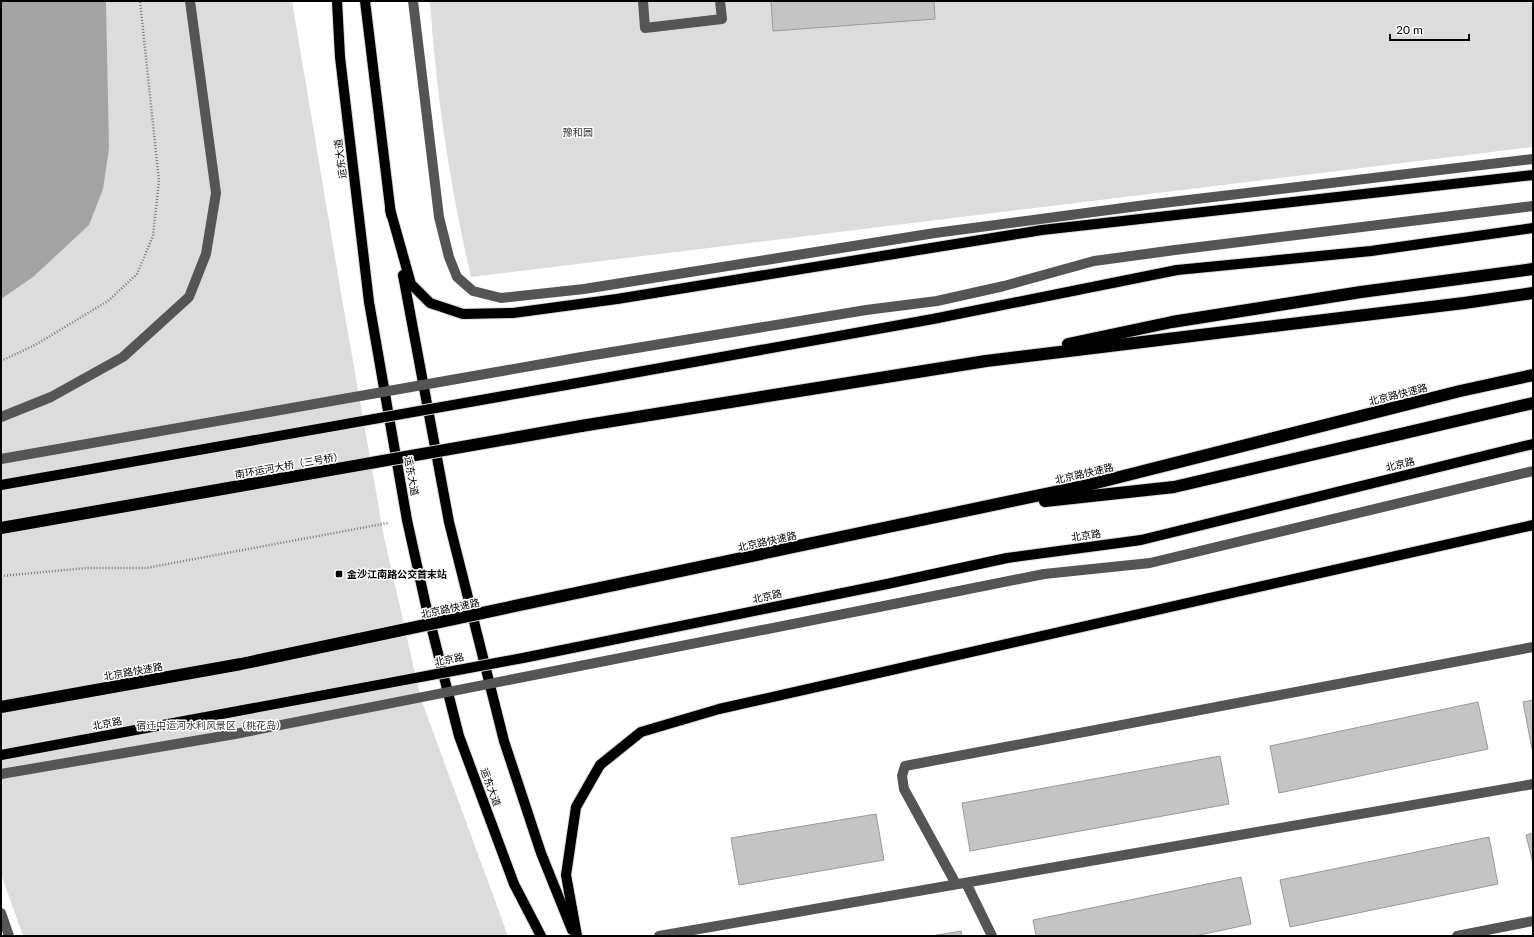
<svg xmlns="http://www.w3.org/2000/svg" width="1534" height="937" viewBox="0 0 1534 937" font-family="Lato,'Noto Sans SC',sans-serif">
	<rect width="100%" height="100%" fill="#fff"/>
	<!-- green -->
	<g fill="#dcdcdc">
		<path d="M1,1h291l50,298 42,238 37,162 87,237h-485l-22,-62z"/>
		<path d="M430,1h1103v146l-1062,130c-21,-90 -35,-183 -41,-276z"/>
	</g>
	<!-- water -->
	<path fill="#a3a3a3" d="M1,1h105l3,147 -6,41 -14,36 -56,52 -32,22z"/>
	<!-- building -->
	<g fill="#c4c4c4" stroke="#999">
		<path d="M771,1h163l1,18 -162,12z"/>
		<path d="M1533,700v49h-1l-9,-47z"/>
		<path d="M1478,702l10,47 -209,44 -9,-47z"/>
		<path d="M1220,756l9,48 -259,47 -8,-48z"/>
		<path d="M876,814l8,46 -145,25 -8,-47z"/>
		<path d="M1533,833v30l-7,-28z"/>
		<path d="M1489,837l9,47 -208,43 -10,-47z"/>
		<path d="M1241,877l10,47 -56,12h-159l-3,-16z"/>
		<path d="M961,931l1,5h-31z"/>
	</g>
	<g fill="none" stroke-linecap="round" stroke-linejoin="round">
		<defs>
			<g id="major">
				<path d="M337,1l3,56 29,245 38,218 19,86 33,130 55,148 27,52"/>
				<path d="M365,1l26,214"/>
				<path d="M390,209l21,75 19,19 33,11 50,-1 104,-14 425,-69 491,-55"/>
				<path d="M403,275l46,247 55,219 37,112 31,77"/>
				<path d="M566,385l367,-66 244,-49 194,-19 162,-23"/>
				<path d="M887,584l120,-26 134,-18 392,-96"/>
				<path d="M577,936l-11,-61 10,-68 24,-42 41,-33 78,-23 814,-184"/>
			</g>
			<g id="highway">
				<path d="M1068,344l104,-22 189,-30 172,-23"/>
				<path d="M581,426l405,-65 478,-58 69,-10"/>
				<path d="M1045,501l129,-14 359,-84"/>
				<path d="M874,530l214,-45 372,-94 73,-16"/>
			</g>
		</defs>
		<!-- major casing -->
		<use href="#major" stroke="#dbdbdb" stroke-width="12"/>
		<!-- highway casing -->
		<use href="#highway" stroke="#dbdbdb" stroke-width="14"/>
		<!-- path -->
		<g stroke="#777" stroke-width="2.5" stroke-dasharray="1 2" stroke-linecap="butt">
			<path d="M1,361l34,-16 73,-44 29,-27 16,-38 6,-55 -19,-180"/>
			<path d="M1,576l86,-8h59l242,-45"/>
		</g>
		<!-- minor -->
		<g stroke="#555" stroke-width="10">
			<path d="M413,1l26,216 10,40 8,20 16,14 28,7 83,-9 351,-56 211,-28 387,-46"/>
			<path d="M643,1l2,27 77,-9 -2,-18"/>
			<path d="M1175,250l358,-44"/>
			<path d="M1,417l50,-20 72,-40 66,-60 17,-43 10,-61 -26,-192"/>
			<path d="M894,604l150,-30 106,-11 383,-92"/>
			<path d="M966,883l26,53"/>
			<path d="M956,884l-52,-95 -2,-13 3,-10 628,-119"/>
			<path d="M1,913l8,23"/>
			<path d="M659,936l874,-152"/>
			<path d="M1457,936l76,-15"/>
		</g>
		<!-- major -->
		<use href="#major" stroke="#000" stroke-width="10"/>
		<!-- highway -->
		<use href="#highway" stroke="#000" stroke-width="12"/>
		<defs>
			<g id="major-bridge">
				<path d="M1,485l565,-100"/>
				<path d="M1,755l522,-97 364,-74"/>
			</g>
			<g id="highway-bridge">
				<path d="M1,528l580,-102"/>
				<path d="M1,707l240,-43 633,-134"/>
			</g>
		</defs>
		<!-- major-bridge casing -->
		<use href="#major-bridge" stroke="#dbdbdb" stroke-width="12" stroke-linecap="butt"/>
		<!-- highway-bridge casing -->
		<use href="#highway-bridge" stroke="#dbdbdb" stroke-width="14" stroke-linecap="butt"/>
		<!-- minor-bridge -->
		<g stroke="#555" stroke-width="10">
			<path d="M1,459l581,-102 284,-47 71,-9 67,-15 90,-25 81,-11"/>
			<path d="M1,774l234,-40 659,-130"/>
		</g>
		<!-- major-bridge -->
		<use href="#major-bridge" stroke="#000" stroke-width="10"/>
		<!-- highway-bridge -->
		<use href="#highway-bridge" stroke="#000" stroke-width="12"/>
	</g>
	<!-- markers -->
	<rect fill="#000" stroke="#fff" stroke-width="1.5" x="335" y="570" width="8" height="8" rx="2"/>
	<g text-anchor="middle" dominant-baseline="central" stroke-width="3" stroke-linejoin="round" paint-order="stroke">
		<!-- park labels -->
		<g font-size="10" fill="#333" stroke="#fff">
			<text x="578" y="132">豫和园</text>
			<text x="211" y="725">宿迁中运河水利风景区（桃花岛）</text>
		</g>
		<!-- street labels -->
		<g font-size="10" fill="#000" stroke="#fff">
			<text transform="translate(340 159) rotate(-97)">运东大道</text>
			<text transform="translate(1398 394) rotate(-14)">北京路快速路</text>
			<text transform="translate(1400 464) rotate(-14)">北京路</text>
			<text transform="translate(289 465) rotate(-10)">南环运河大桥（三号桥）</text>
			<text transform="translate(1084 473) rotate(-13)">北京路快速路</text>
			<text transform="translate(412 476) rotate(80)">运东大道</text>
			<text transform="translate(1086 535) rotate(-8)">北京路</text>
			<text transform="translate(767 541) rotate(-12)">北京路快速路</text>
			<text transform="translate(767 596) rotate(-12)">北京路</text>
			<text transform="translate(450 608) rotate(-12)">北京路快速路</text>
			<text transform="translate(449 659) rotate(-11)">北京路</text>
			<text transform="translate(133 671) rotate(-10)">北京路快速路</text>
			<text transform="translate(107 723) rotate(-11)">北京路</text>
			<text transform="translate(491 787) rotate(70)">运东大道</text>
		</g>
		<!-- poi labels -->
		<g font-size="10" font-weight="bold" fill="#000" stroke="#fff" text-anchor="start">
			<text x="347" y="574">金沙江南路公交首末站</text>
		</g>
	</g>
	<!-- border -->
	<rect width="1534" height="937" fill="none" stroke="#000000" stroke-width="4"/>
	<!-- scale -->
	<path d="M1390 34v6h79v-6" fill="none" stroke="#000000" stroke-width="2"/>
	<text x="1396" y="34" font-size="12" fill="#000000" stroke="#ffffff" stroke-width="3" paint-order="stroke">20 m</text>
</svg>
